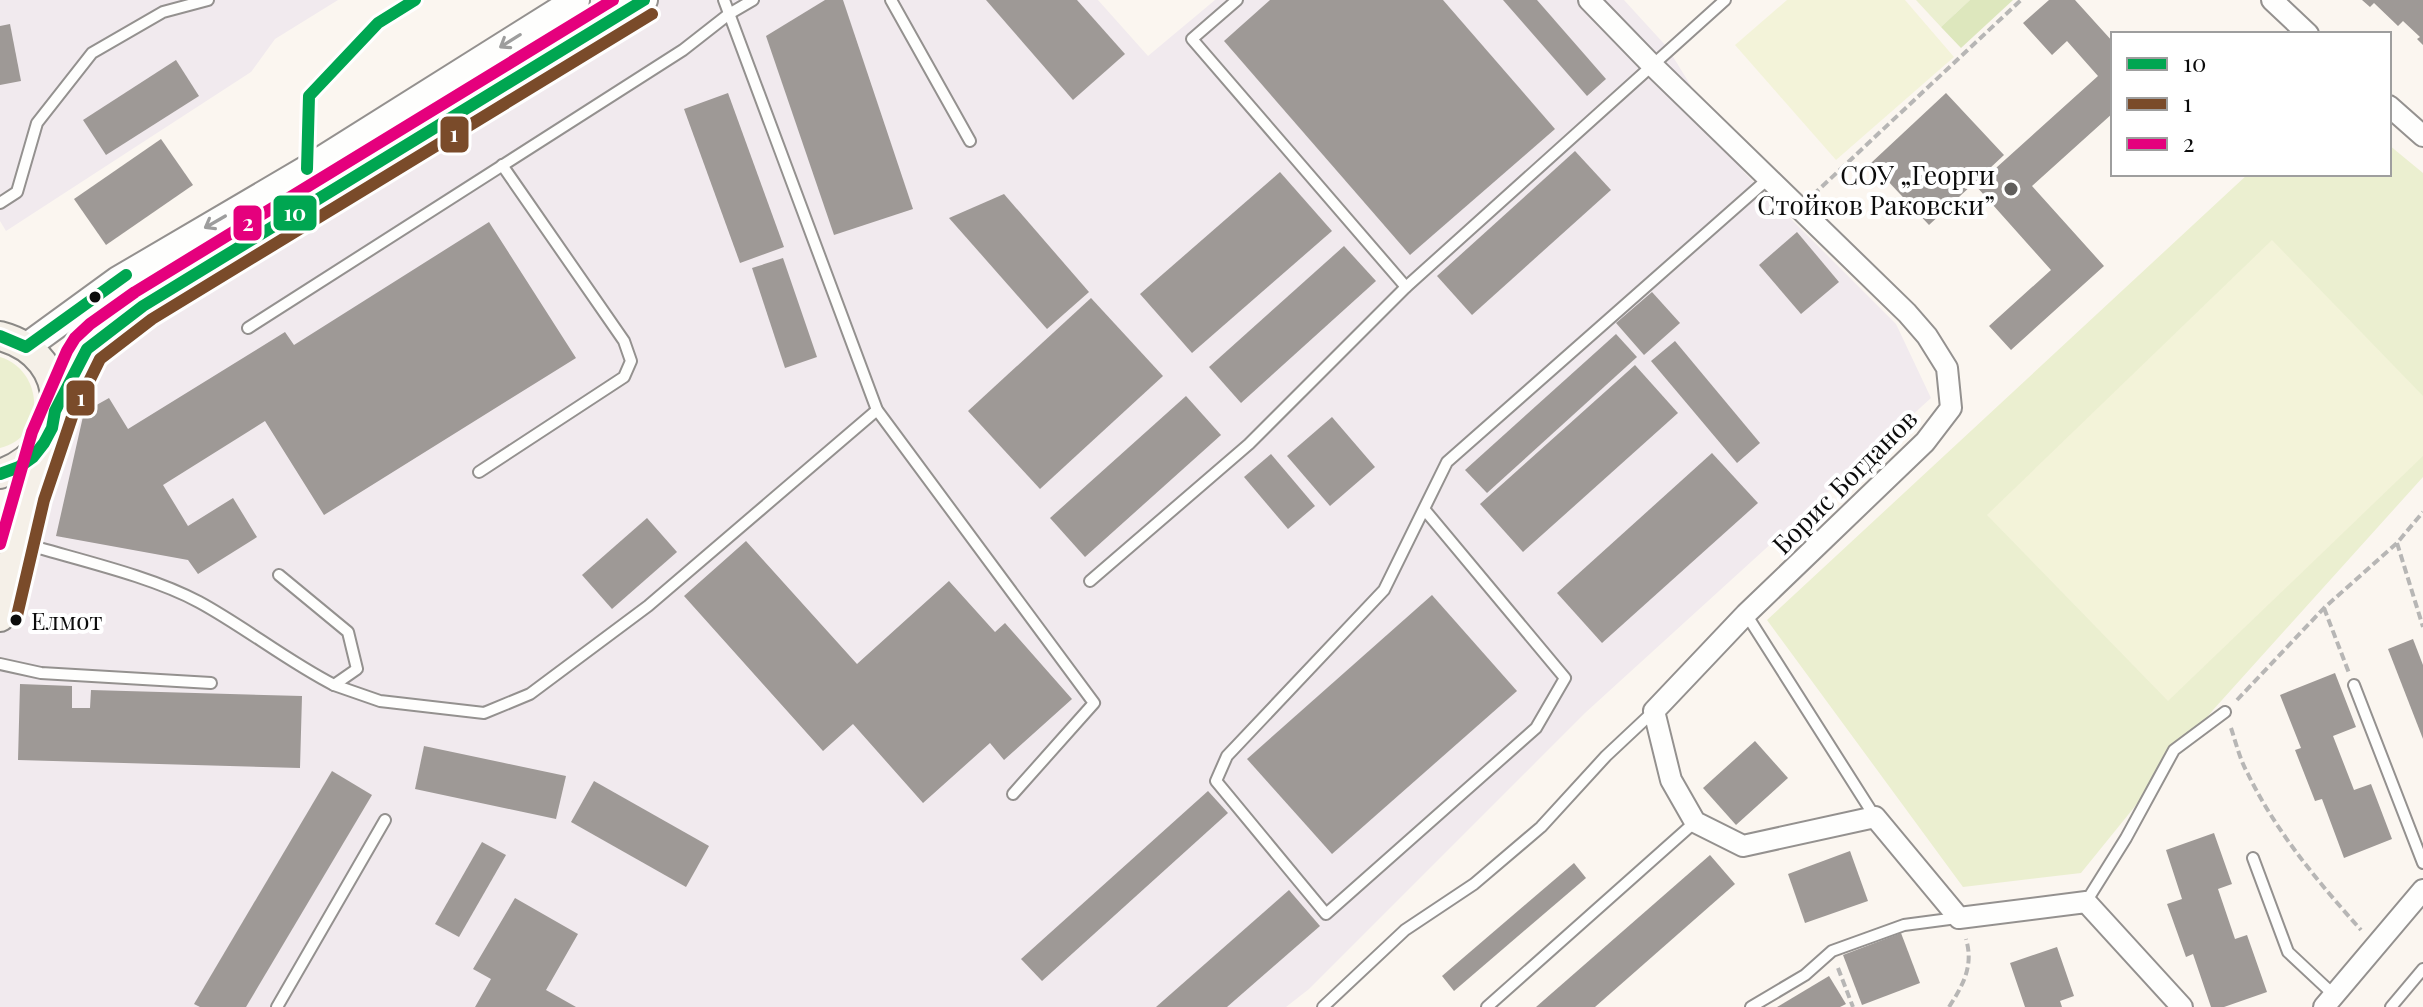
<svg xmlns="http://www.w3.org/2000/svg" width="2423" height="1007" viewBox="0 0 2423 1007" font-family="'Playfair Display',serif">
	<rect width="100%" height="100%" fill="#fbf6f0"/>
	<!-- industrial -->
	<g fill="#f1eaee">
		<path d="M0,0h338l-63,39 -24,33 -245,159 -6,-10z"/>
		<path d="M644,0h454l50,56 67,-56h409l43,47 77,125 152,152 35,74 -346,315 -276,276 -23,18h-1286v-390l87,-268z"/>
	</g>
	<!-- green -->
	<g fill="#ebefd0">
		<path d="M1916,0h54l-29,27z"/>
		<path d="M2389,145l34,28v304l-210,233 -132,163 -118,14 -196,-267 481,-446h141z"/>
		<path d="M0,357c44,13 47,80 0,91z"/>
	</g>
	<!-- forest -->
	<path fill="#dde7bd" d="M1970,0h43l-52,48 -20,-21z"/>
	<!-- pitch -->
	<g fill="#f3f3d9">
		<path d="M1787,0h118l49,57 -118,103 -101,-115z"/>
		<path d="M2272,240l151,156v60l-255,245 -181,-186z"/>
	</g>
	<!-- building -->
	<g fill="#9e9996">
		<path d="M825,0h18l70,209 -79,26 -68,-199z"/>
		<path d="M986,0h91l48,54 -52,46z"/>
		<path d="M1270,0h173l112,129 -145,126 -186,-214z"/>
		<path d="M1503,0h34l69,79 -19,17z"/>
		<path d="M2049,0h26l38,42v71l-81,73 72,80 -93,84 -22,-24 62,-56 -75,-84 122,-110 -31,-35 -15,14 -29,-32z"/>
		<path d="M2362,0h61v45l-6,-6 3,-2 -17,-16 -5,5 -24,-23 -4,4z"/>
		<path d="M10,24l11,57 -21,4v-59z"/>
		<path d="M176,60l23,36 -93,59 -23,-35z"/>
		<path d="M728,93l56,154 -44,16 -56,-154z"/>
		<path d="M1946,93l58,62 -75,70 -58,-62z"/>
		<path d="M161,139l32,46 -87,60 -32,-46z"/>
		<path d="M1575,151l36,39 -139,125 -35,-39z"/>
		<path d="M1280,172l52,59 -140,122 -52,-59z"/>
		<path d="M1004,194l85,98 -42,37 -98,-111z"/>
		<path d="M489,222l87,136 -252,157 -59,-94 -102,64 25,41 45,-28 24,39 -59,37 -10,-14 -132,-24 28,-124 25,-14 19,31 157,-97 9,13z"/>
		<path d="M1797,232l42,50 -38,32 -42,-49z"/>
		<path d="M1344,246l32,35 -135,122 -32,-36z"/>
		<path d="M783,258l34,99 -32,11 -33,-100z"/>
		<path d="M1652,292l28,31 -36,32 -28,-32z"/>
		<path d="M1091,298l72,78 -123,113 -72,-78z"/>
		<path d="M1616,334l21,23 -150,136 -22,-23z"/>
		<path d="M1675,341l85,102 -23,20 -86,-102z"/>
		<path d="M1635,365l43,48 -155,139 -43,-48z"/>
		<path d="M1186,396l35,39 -136,122 -35,-39z"/>
		<path d="M1332,417l43,50 -45,39 -43,-50z"/>
		<path d="M1712,453l46,50 -156,140 -45,-50z"/>
		<path d="M1271,454l44,52 -27,23 -44,-52z"/>
		<path d="M647,518l30,34 -65,57 -30,-34z"/>
		<path d="M746,541l111,123 92,-83 46,51 10,-9 67,76 -68,61 -14,-17 -67,60 -70,-79 -30,27 -139,-155z"/>
		<path d="M1432,595l85,96 -185,163 -85,-95z"/>
		<path d="M2413,639l10,26v74l-35,-90z"/>
		<path d="M2335,673l21,54 -23,9 21,54 17,-6 21,55 -48,19 -22,-59 -7,2 -20,-51 6,-2 -21,-53z"/>
		<path d="M20,684l52,2v22h18l1,-18 211,6 -2,72 -282,-8z"/>
		<path d="M1755,741l33,37 -52,47 -33,-37z"/>
		<path d="M424,746l142,30 -10,43 -141,-30z"/>
		<path d="M332,771l40,24 -126,212h-46l-6,-3z"/>
		<path d="M594,781l115,65 -23,41 -115,-65z"/>
		<path d="M1208,791l20,22 -186,168 -21,-22z"/>
		<path d="M2214,833l18,51 -14,5 17,50 12,-4 20,57 -43,15h-13l-18,-53 -7,3 -19,-53 15,-5 -16,-49z"/>
		<path d="M482,842l24,13 -47,82 -24,-13z"/>
		<path d="M1850,851l18,50 -63,22 -17,-49z"/>
		<path d="M1710,855l25,29 -140,123h-59z"/>
		<path d="M1574,863l12,15 -132,113 -12,-15z"/>
		<path d="M1289,890l31,36 -93,81h-71z"/>
		<path d="M515,898l63,36 -32,56 30,17h-101l16,-28 -18,-10z"/>
		<path d="M1901,933l19,50 -58,22 -19,-50z"/>
		<path d="M2057,947l17,49 -14,5 2,6h-37l-15,-44z"/>
		<path d="M1829,976l17,28 -6,3h-63z"/>
	</g>
	<g fill="none" stroke-linecap="round" stroke-linejoin="round">
		<defs>
			<g id="service">
				<path d="M724,0l153,410 217,293 -81,91"/>
				<path d="M891,0l79,141"/>
				<path d="M1237,0l-45,39 214,248"/>
				<path d="M307,166l2,-70 69,-73 37,-23"/>
				<path d="M0,203l17,-11 20,-69 55,-70 71,-41 45,-12"/>
				<path d="M248,328l435,-278 46,-36 24,-14"/>
				<path d="M479,472l145,-95 7,-16 -7,-20 -122,-176"/>
				<path d="M1424,509l141,169 -29,50 -210,186 -110,-133 11,-25 157,-166 63,-128 322,-284"/>
				<path d="M19,542c55,17 130,33 180,60 46,25 88,59 135,83l23,-16 -9,-37 -69,-57"/>
				<path d="M1090,581l159,-137 157,-157 319,-287"/>
				<path d="M1746,614l129,203"/>
				<path d="M0,664l41,9 170,10"/>
				<path d="M334,685l46,16 104,12 46,-19 118,-88 229,-196"/>
				<path d="M2354,685l69,178"/>
				<path d="M2253,858l35,94 46,43"/>
				<path d="M2086,902l40,-64 48,-88 51,-38"/>
				<path d="M277,1007l108,-187"/>
				<path d="M1323,1007l82,-77 69,-46 67,-57 65,-71 48,-45"/>
				<path d="M1487,1007l208,-185"/>
				<path d="M1751,1007l54,-32 27,-24 72,-26 53,-7"/>
				<path d="M2391,1007l32,-38"/>
			</g>
			<g id="minor">
				<path d="M1589,0l63,65 255,248 20,23 20,32 4,40 -26,34 -179,172 -92,97 17,69 24,42 48,24 132,-29 84,101 127,-16 96,105"/>
				<path d="M2272,0l36,34"/>
				<path d="M2389,106l34,30"/>
				<path d="M2324,1007l99,-117"/>
			</g>
			<g id="tertiary">
				<path d="M26,347l92,-67 189,-111 269,-169"/>
				<path d="M55,411l32,-62 56,-43 501,-306"/>
			</g>
			<g id="secondary">
				<path d="M0,336c76,20 72,113 0,138"/>
				<path d="M0,617l17,-75 27,-99"/>
			</g>
		</defs>
		<!-- service casing -->
		<use href="#service" stroke="#94918f" stroke-width="14"/>
		<!-- minor casing -->
		<use href="#minor" stroke="#94918f" stroke-width="24"/>
		<!-- tertiary casing -->
		<use href="#tertiary" stroke="#94918f" stroke-width="30"/>
		<!-- secondary casing -->
		<use href="#secondary" stroke="#8a8885" stroke-width="32"/>
		<!-- path -->
		<g stroke="#b7b6b5" stroke-width="4" stroke-dasharray="8 4" stroke-linecap="butt">
			<path d="M1813,195l208,-195"/>
			<path d="M2397,543l26,84"/>
			<path d="M2324,608l25,65"/>
			<path d="M2237,700l87,-92 73,-65 26,-31"/>
			<path d="M2231,728c5,15 9,32 17,46 28,58 71,109 113,156"/>
			<path d="M1838,968l15,39"/>
			<path d="M1949,1007c14,-22 25,-41 17,-68"/>
		</g>
		<!-- service -->
		<use href="#service" stroke="#fefefd" stroke-width="10"/>
		<!-- minor -->
		<use href="#minor" stroke="#fefefd" stroke-width="20"/>
		<!-- tertiary -->
		<use href="#tertiary" stroke="#fefefd" stroke-width="26"/>
		<!-- secondary -->
		<use href="#secondary" stroke="#f5f0e8" stroke-width="28"/>
		<defs>
			<g id="bus-1">
				<path d="M307,169l2,-73 69,-73 37,-23"/>
				<path d="M0,336l26,11 100,-72"/>
				<path d="M0,474l19,-7 14,-10 11,-14 8,-15 3,-17 32,-62 56,-43 501,-306"/>
			</g>
			<path id="bus-2" d="M16,620l28,-120 29,-86 27,-55 52,-40 500,-305"/>
			<path id="bus-3" d="M0,544l32,-112 35,-81 8,-13 15,-14 45,-32 478,-292"/>
		</defs>
		<!-- bus-1 casing -->
		<use href="#bus-1" stroke="#fff" stroke-width="18"/>
		<!-- bus-2 casing -->
		<use href="#bus-2" stroke="#fff" stroke-width="18"/>
		<!-- bus-3 casing -->
		<use href="#bus-3" stroke="#fff" stroke-width="18"/>
		<!-- bus-1 -->
		<use href="#bus-1" stroke="#00a651" stroke-width="12"/>
		<!-- bus-2 -->
		<use href="#bus-2" stroke="#7a4b2a" stroke-width="12"/>
		<!-- bus-3 -->
		<use href="#bus-3" stroke="#e5007d" stroke-width="12"/>
	</g>
	<!-- one-way arrows -->
	<defs><path id="oneway-shaft" d="M-6 0H5M1.5-3L5.5 0L1.5 3" fill="none" stroke-width="1.6" stroke-linecap="round" stroke-linejoin="round" transform="scale(2)"/></defs>
	<g stroke="#9d9d9d">
		<use href="#oneway-shaft" transform="translate(510 41) rotate(148)"/>
		<use href="#oneway-shaft" transform="translate(215 222) rotate(150)"/>
	</g>
	<!-- markers -->
	<circle fill="#605e5c" stroke="#fff" stroke-width="3" cx="2011" cy="189" r="8"/>
	<g fill="#0c0c0c" stroke="#fff" stroke-width="3">
		<circle cx="95" cy="297" r="7"/>
		<circle cx="16" cy="620" r="7"/>
	</g>
	<g text-anchor="middle" dominant-baseline="central" stroke-width="8" stroke-linejoin="round" paint-order="stroke">
		<!-- bus labels -->
		<g font-size="24" fill="#0c0c0c" stroke="#fff" text-anchor="start">
			<text x="31" y="620">Елмот</text>
		</g>
		<!-- poi labels -->
		<g font-size="26" fill="#0c0c0c" stroke="#fff" text-anchor="end">
			<text x="1995" y="174">СОУ „Георги<tspan x="1995" dy="30">Стойков Раковски”</tspan></text>
		</g>
		<!-- street labels -->
		<g font-size="26" fill="#0c0c0c" stroke="#fff">
			<text transform="translate(1844 481) rotate(-45)">Борис Богданов</text>
		</g>
	</g>
	<g stroke="#fff" stroke-width="3">
		<rect x="439" y="115" width="31" height="39" rx="8" fill="#7a4b2a"/>
		<rect x="272" y="194" width="46" height="38" rx="8" fill="#00a651"/>
		<rect x="232" y="204" width="31" height="38" rx="8" fill="#e5007d"/>
		<rect x="65" y="379" width="31" height="38" rx="8" fill="#7a4b2a"/>
	</g>
	<g font-size="22" text-anchor="middle" font-weight="bold" fill="#fff">
		<text x="454" y="142">1</text>
		<text x="295" y="221">10</text>
		<text x="248" y="231">2</text>
		<text x="81" y="406">1</text>
	</g>
	<!-- legend -->
	<rect x="2111" y="32" width="280" height="144" fill="#ffffff" stroke="#9e9e9e" stroke-width="2"/>
	<rect x="2127" y="58" width="40" height="12" fill="#00a651" stroke="#9e9e9e" stroke-width="2"/>
	<text x="2183" y="72" font-size="24" fill="#0c0c0c">10</text>
	<rect x="2127" y="98" width="40" height="12" fill="#7a4b2a" stroke="#9e9e9e" stroke-width="2"/>
	<text x="2183" y="112" font-size="24" fill="#0c0c0c">1</text>
	<rect x="2127" y="138" width="40" height="12" fill="#e5007d" stroke="#9e9e9e" stroke-width="2"/>
	<text x="2183" y="152" font-size="24" fill="#0c0c0c">2</text>
</svg>
